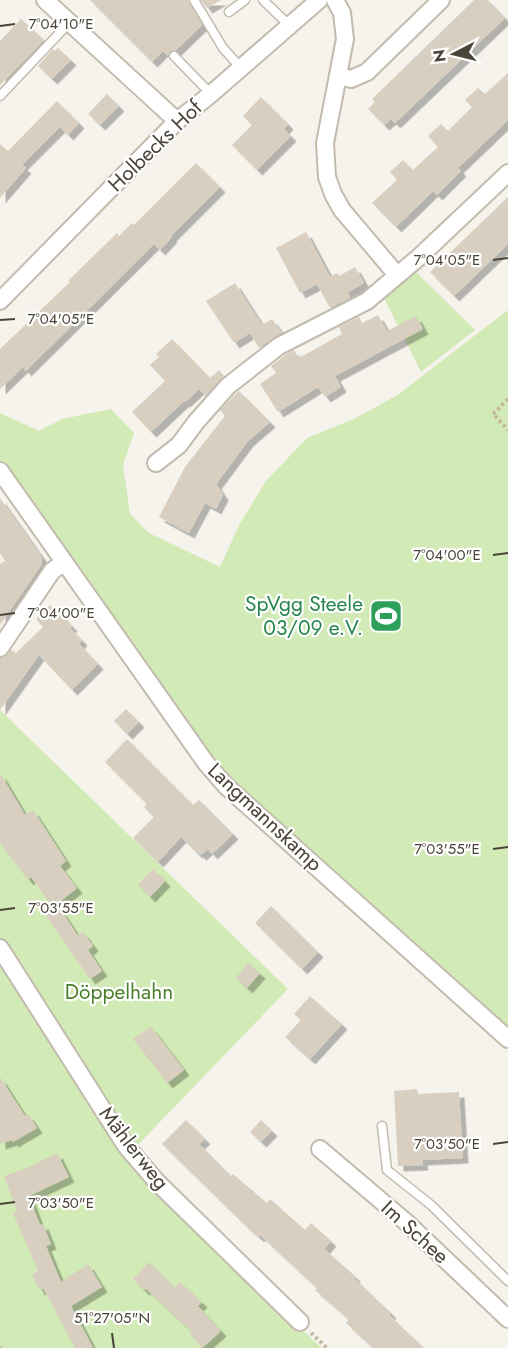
<svg xmlns="http://www.w3.org/2000/svg" width="508" height="1348" viewBox="0 0 508 1348" font-family="Jost,sans-serif">
	<defs>
		<filter id="shadow"><feDropShadow dx="5.5" dy="5.5" stdDeviation="0" flood-color="#0004"/></filter>
	</defs>
	<rect width="100%" height="100%" fill="#f6f3ec"/>
	<!-- green -->
	<g fill="#d2eab5">
		<path d="M416,272l59,58 -54,42 -37,-74z"/>
		<path d="M508,310v726l-283,-251 -225,-316v-56l39,18 23,-12 49,-10 23,24 -11,32 7,49 19,19 71,34 19,-42 27,-44 41,-43 49,-20 43,-24z"/>
		<path d="M0,710l288,279 -157,163 168,175 23,21h-322z"/>
	</g>
	<!-- building -->
	<g fill="#d8cfc1" filter="url(#shadow)">
		<path d="M90,0h98l14,25 -26,25 -6,1 -2,5 -5,-5 -11,11z"/>
		<path d="M201,0h20l-14,8z"/>
		<path d="M474,0h14l17,18 -110,105 -4,-4 -7,6 -16,-16 7,-7 -3,-3z"/>
		<path d="M21,19l23,21 -44,45v-44z"/>
		<path d="M58,48l13,12 -19,19 -14,-13 15,-17 2,2z"/>
		<path d="M508,73v47l-50,48 3,3 -24,24 -4,-4 -37,36 -24,-24 25,-23 -7,-8 13,-12 10,10 25,-23 -10,-11 13,-12 7,7 24,-24 -7,-7 13,-12 7,6z"/>
		<path d="M107,94l12,12 -19,19 -12,-11z"/>
		<path d="M261,97l27,27 -4,5 7,7 -34,34 -25,-25 20,-20 -9,-9z"/>
		<path d="M57,101l22,22 -11,12 -8,-8 -38,38 4,3 -26,30v-54l8,7z"/>
		<path d="M196,163l24,24 -49,49 1,1 -12,13 -6,-6 -128,127 -3,-4 -23,22v-40l70,-67 -1,-2 48,-47 2,3 13,-13 2,2z"/>
		<path d="M508,197v47l-54,52 -24,-24z"/>
		<path d="M306,232l24,45 7,-4 2,3 16,-9 9,16 -16,9 2,6 -20,10 -13,-24 -17,9 -24,-45z"/>
		<path d="M235,283l27,42 10,-6 10,14 -9,5 -14,10 -9,-15 -16,10 -28,-42z"/>
		<path d="M378,315l9,16 29,-15 7,13 -88,47 6,11 -16,10 -7,-10 -40,25 -18,-28 16,-11 -5,-7 14,-11 9,-5 5,8 43,-24 -3,-7 20,-10 3,6z"/>
		<path d="M172,339l38,39 9,-8 5,6 -18,19h-1l-6,-6 -14,13 -1,-1 -33,31 -19,-20 33,-31 -15,-16 9,-8 -3,-3z"/>
		<path d="M239,391l31,31 -22,19 -32,43 7,11 -7,14 -11,-6 -16,30 -30,-16 26,-50 40,-51 -5,-6z"/>
		<path d="M0,498l41,58 1,8 -42,61v-61l5,-3 -5,-8z"/>
		<path d="M50,605l7,7h2l5,5v1l8,8 -2,2 12,12 -3,4 19,20 -26,26 -33,-35 -39,55v-52l5,-1 6,-7 5,3 27,-26 -7,-8z"/>
		<path d="M126,709l13,13 -12,12 -13,-13z"/>
		<path d="M127,739l66,66 6,-5 34,34 -21,20 -4,-5 -7,6 -3,-3 -1,1 -16,-16 -23,25 -25,-24 21,-21 -10,-10 3,-3 -42,-42z"/>
		<path d="M0,773l25,42 8,-5 33,51 -6,5 17,22 -20,16 21,32 5,-4 10,14 -5,4 14,21 -12,8 -48,-69 9,-6 -20,-27 -3,3 -28,-37z"/>
		<path d="M153,869l12,12 -15,16 -12,-12z"/>
		<path d="M271,906l47,46 -16,17 -47,-46z"/>
		<path d="M248,963l12,10 -13,15 -11,-10z"/>
		<path d="M310,996l32,28 -32,35 -25,-22 16,-17 -7,-6z"/>
		<path d="M151,1027l33,43 -17,13 -34,-44z"/>
		<path d="M0,1077l25,39 3,-2 9,14 -24,14 -1,-2 -12,4z"/>
		<path d="M417,1089l1,5 41,-2 4,66 -41,2 1,5 -25,1 -4,-75z"/>
		<path d="M186,1120l19,19 -6,5 32,32 2,-2 34,29 3,-4 35,31 6,-7 20,18 -7,8 31,27 -1,2 37,35 -2,2 35,33h-51l-27,-25 3,-4 -34,-29 2,-2 -57,-53 -1,2 -13,-11 -84,-82z"/>
		<path d="M261,1120l11,11 -11,11 -11,-10z"/>
		<path d="M57,1153l12,24 -40,19 11,29 3,-1 8,20 -5,2 15,36 27,-18 14,23 -31,19 22,42h-18l-32,-60 -4,2 -7,-16 6,-3 -25,-58 4,-2 -13,-35 23,-8z"/>
		<path d="M149,1262l26,26 5,-6 22,20 -4,4 23,25 -19,17 -12,-14 2,-2 -46,-43 -2,1 -11,-11z"/>
	</g>
	<g fill="none" stroke-linecap="round" stroke-linejoin="round">
		<defs>
			<g id="lane">
				<path d="M194,0l29,48 18,20"/>
				<path d="M263,0l27,26"/>
				<path d="M229,12l16,-12"/>
				<path d="M174,56l37,38"/>
				<path d="M0,96l69,-73"/>
				<path d="M382,1126l5,44 44,35 77,76"/>
			</g>
			<g id="street">
				<path d="M45,0l132,121"/>
				<path d="M335,0l7,13 3,26 -20,104 2,34 6,17 9,16 55,65"/>
				<path d="M338,76l13,3 16,-7 74,-72"/>
				<path d="M0,301l177,-180 34,-27 108,-94"/>
				<path d="M156,463l23,-18 17,-23 32,-36 51,-40 88,-45 51,-43 90,-85"/>
				<path d="M0,471l206,292 20,23 282,253"/>
				<path d="M0,648l52,-77 12,-9"/>
				<path d="M0,948l126,198 31,36 143,140"/>
				<path d="M320,1149l86,73 102,97"/>
			</g>
		</defs>
		<!-- lane casing -->
		<use href="#lane" stroke="#c2bbae" stroke-width="11"/>
		<!-- street casing -->
		<use href="#street" stroke="#c2bbae" stroke-width="20"/>
		<!-- path -->
		<g stroke="#c4b79f" stroke-width="4" stroke-dasharray="3 3" stroke-linecap="butt">
			<path d="M508,399l-15,15 15,16"/>
			<path d="M311,1333l16,15"/>
			<path d="M0,1347l1,1"/>
		</g>
		<!-- lane -->
		<use href="#lane" stroke="#fff" stroke-width="8"/>
		<!-- street -->
		<use href="#street" stroke="#fff" stroke-width="16"/>
	</g>
	<!-- ticks -->
	<path fill="none" stroke="#4b4439" stroke-width="2" d="M0,26l15,-2M493,260l15,-2M0,320l15,-1M493,555l15,-2M0,615l15,-2M493,849l15,-2M0,910l15,-2M493,1144l15,-2M0,1204l15,-2M112,1333l2,15"/>
	<!-- icons -->
	<defs>
		<symbol id="stadium-square" viewBox="-11 -11 22 22"><rect x="-9" y="-9" width="18" height="18" rx="4" fill="#2e9e5b" stroke="#fff"/><path d="M0-5a6.5 5 0 1 0 0 10a6.5 5 0 1 0 0-10ZM-3.5-1.8h7v3.6h-7Z" fill="#fff"/></symbol>
	</defs>
	<g fill-rule="evenodd">
		<use href="#stadium-square" x="367" y="597" width="38" height="38"/>
	</g>
	<g text-anchor="middle" dominant-baseline="central" stroke-width="4.5" stroke-linejoin="round" paint-order="stroke">
		<!-- street labels -->
		<g font-size="21" fill="#4b4439" stroke="#fff">
			<text transform="translate(155 146) rotate(-44)">Holbecks Hof</text>
			<text transform="translate(265 817) rotate(43)">Langmannskamp</text>
			<text transform="translate(134 1148) rotate(52)">Mählerweg</text>
			<text transform="translate(415 1232) rotate(42)">Im Schee</text>
		</g>
		<!-- leisure labels -->
		<g font-size="21" fill="#27864d" stroke="#fff" text-anchor="end">
			<text x="363" y="604">SpVgg Steele<tspan x="363" dy="24">03/09 e.V.</tspan></text>
		</g>
		<!-- park labels -->
		<g font-size="21" fill="#4a7f2a" stroke="#fff">
			<text x="119" y="992">Döppelhahn</text>
		</g>
	</g>
	<g font-size="15" text-anchor="middle" fill="#4b4439" stroke="#fff" stroke-width="4.5" stroke-linejoin="round" paint-order="stroke">
		<text x="61" y="29">7°04'10"E</text>
		<text x="447" y="265">7°04'05"E</text>
		<text x="61" y="324">7°04'05"E</text>
		<text x="447" y="560">7°04'00"E</text>
		<text x="61" y="618">7°04'00"E</text>
		<text x="447" y="854">7°03'55"E</text>
		<text x="61" y="913">7°03'55"E</text>
		<text x="447" y="1149">7°03'50"E</text>
		<text x="61" y="1208">7°03'50"E</text>
		<text x="112" y="1323">51°27'05"N</text>
	</g>
	<!-- north arrow -->
	<g transform="translate(454 54) rotate(263)" stroke="#ffffff" stroke-width="4.5" paint-order="stroke">
	<path d="M0-4.5L10 22L0 15L-10 22Z" fill="#4b4439"/>
	<text y="-9" font-size="16" font-weight="bold" text-anchor="middle" fill="#4b4439">N</text>
	</g>
</svg>
